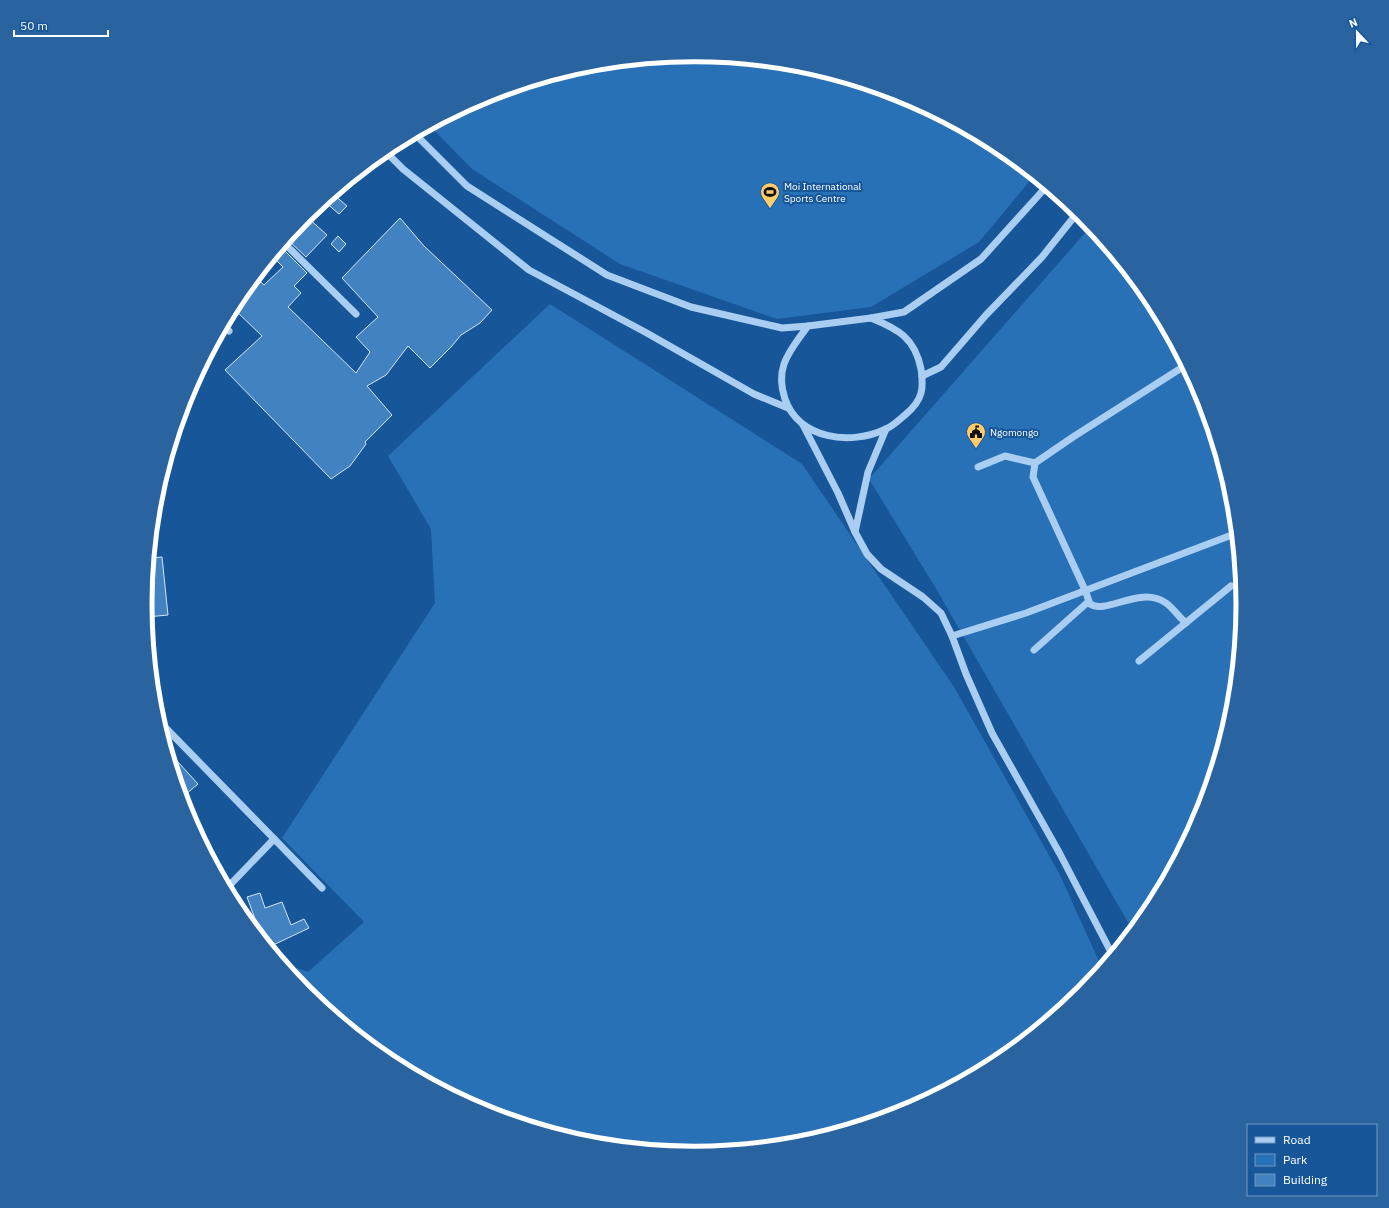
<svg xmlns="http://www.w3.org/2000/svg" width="1389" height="1208" viewBox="0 0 1389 1208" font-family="'IBM Plex Sans',sans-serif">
	<rect width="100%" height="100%" fill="#165699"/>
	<!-- green -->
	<g fill="#2971b6">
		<path d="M695,55l107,11 103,31 95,51 34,28 -55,66 -108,65 -94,12 -157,-55 -148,-95 -42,-43 55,-29 103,-31z"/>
		<path d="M1091,226l60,73 51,95 31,103 10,107 -10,107 -31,103 -51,95 -18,22 -198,-344 -66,-108z"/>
		<path d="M550,304l252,160 152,223 105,186 43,95 -19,24 -84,69 -95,50 -103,31 -107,11 -107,-11 -103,-31 -95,-51 -83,-68 -24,-29 26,9 56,-50 -82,-84 153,-235 -4,-74 -43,-73z"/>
	</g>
	<!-- building -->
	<g fill="#4382c1" stroke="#d1e7fc">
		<path d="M333,194l14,12 -8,8 -14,-12z"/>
		<path d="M306,216l21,19 -21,22 -19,-18z"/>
		<path d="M400,218l24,28 68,64 -12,13 -19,12 -10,12 -21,21 -22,-22 -22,29 -19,11 25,29 -27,27 1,2 -16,22 -19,13 -106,-109 37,-34 -29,-28 5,-9 18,-21 8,7 19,-18 -10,-10 8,-10 26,26 -13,13 7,7 -13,14 68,66 14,-21 -14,-15 22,-20 -36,-39z"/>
		<path d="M338,236l8,8 -7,8 -8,-8z"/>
		<path d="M162,557l6,58 -21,2 -1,-13 4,-46z"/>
		<path d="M168,751l30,33 -12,10 -7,-8z"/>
		<path d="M260,893l5,15 17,-6 9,23 13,-6 5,9 -40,19 -7,-9 -15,-41z"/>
	</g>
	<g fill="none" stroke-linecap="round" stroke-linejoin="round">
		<!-- minor -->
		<g stroke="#a9cef2" stroke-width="7">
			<path d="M415,134l52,52 140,89 84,32 91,21 26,-2"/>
			<path d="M385,151l18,18 126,101 116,62 109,62 34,14"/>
			<path d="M284,243l72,71"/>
			<path d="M871,318c27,11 44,20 50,51 1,7 2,17 0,24 -2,8 -10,17 -16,22 -6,5 -12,11 -19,14 -36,17 -87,10 -101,-30 -4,-12 -5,-23 -1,-35 5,-14 15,-26 24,-38z"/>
			<path d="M871,318l33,-6 77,-53 66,-73"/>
			<path d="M224,326l5,5"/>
			<path d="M922,376l19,-9 45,-52 56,-58 36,-45"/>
			<path d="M803,425l35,68 17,39 12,22 14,15 42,28 18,16 11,23 14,38 26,59 68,121 53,102"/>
			<path d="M978,467l27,-11 30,7"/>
			<path d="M855,532l13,-60 18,-43"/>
			<path d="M1186,623c-7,-6 -13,-15 -20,-20 -26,-18 -59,12 -76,1l-5,-14 -52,-113 2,-14 38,-26 113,-72"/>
			<path d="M952,636l74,-23 211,-80"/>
			<path d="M1034,650l54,-48"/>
			<path d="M1139,661l92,-75"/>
			<path d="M159,721l163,167"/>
			<path d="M227,888l47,-49"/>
		</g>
	</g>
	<!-- icons -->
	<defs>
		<symbol id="stadium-pin" viewBox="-11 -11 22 30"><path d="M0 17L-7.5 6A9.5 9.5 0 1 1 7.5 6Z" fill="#ffcc6a" stroke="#165699"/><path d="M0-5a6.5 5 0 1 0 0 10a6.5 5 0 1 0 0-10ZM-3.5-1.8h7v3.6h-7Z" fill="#111"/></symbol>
		<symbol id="civic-pin" viewBox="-11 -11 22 30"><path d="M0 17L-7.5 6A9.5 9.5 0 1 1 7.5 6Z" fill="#ffcc6a" stroke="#165699"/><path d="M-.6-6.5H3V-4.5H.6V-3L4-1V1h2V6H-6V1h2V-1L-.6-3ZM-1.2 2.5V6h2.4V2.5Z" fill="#111"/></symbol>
	</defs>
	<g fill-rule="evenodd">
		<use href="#stadium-pin" x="759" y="181" width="22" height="30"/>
		<use href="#civic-pin" x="965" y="421" width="22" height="30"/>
	</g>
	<g text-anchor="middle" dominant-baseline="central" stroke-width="4" stroke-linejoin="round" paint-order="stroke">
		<!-- poi labels -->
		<g font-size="10" fill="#fff" stroke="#165699" text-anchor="start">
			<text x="784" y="186">Moi International<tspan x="784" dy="12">Sports Centre</tspan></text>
			<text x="990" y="432">Ngomongo</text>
		</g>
	</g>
	<!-- crop -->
	<path d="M0 0H1389V1208H0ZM152 604a542 542 0 1 1 1084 0a542 542 0 1 1-1084 0Z" fill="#2964a1" fill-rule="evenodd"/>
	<path fill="none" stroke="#fff" stroke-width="5" d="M152 604a542 542 0 1 1 1084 0a542 542 0 1 1-1084 0Z"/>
	<!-- legend -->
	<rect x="1247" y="1124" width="130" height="72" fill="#165699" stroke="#739ac2"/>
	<rect x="1255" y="1137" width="20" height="6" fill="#a9cef2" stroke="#739ac2"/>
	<text x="1283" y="1144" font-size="12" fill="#ffffff">Road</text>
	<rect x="1255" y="1154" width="20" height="12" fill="#2971b6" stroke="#739ac2"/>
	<text x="1283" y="1164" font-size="12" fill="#ffffff">Park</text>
	<rect x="1255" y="1174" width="20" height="12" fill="#4382c1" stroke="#739ac2"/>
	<text x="1283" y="1184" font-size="12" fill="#ffffff">Building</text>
	<!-- north arrow -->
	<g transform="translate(1357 32) rotate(338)" stroke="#165699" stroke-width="3" paint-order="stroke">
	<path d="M0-3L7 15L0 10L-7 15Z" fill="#ffffff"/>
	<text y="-6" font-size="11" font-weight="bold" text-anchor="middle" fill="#ffffff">N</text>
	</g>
	<!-- scale -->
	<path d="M14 30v6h94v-6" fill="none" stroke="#ffffff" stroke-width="2"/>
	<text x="20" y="30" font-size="12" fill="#ffffff" stroke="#165699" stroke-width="3" paint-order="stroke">50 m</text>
</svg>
